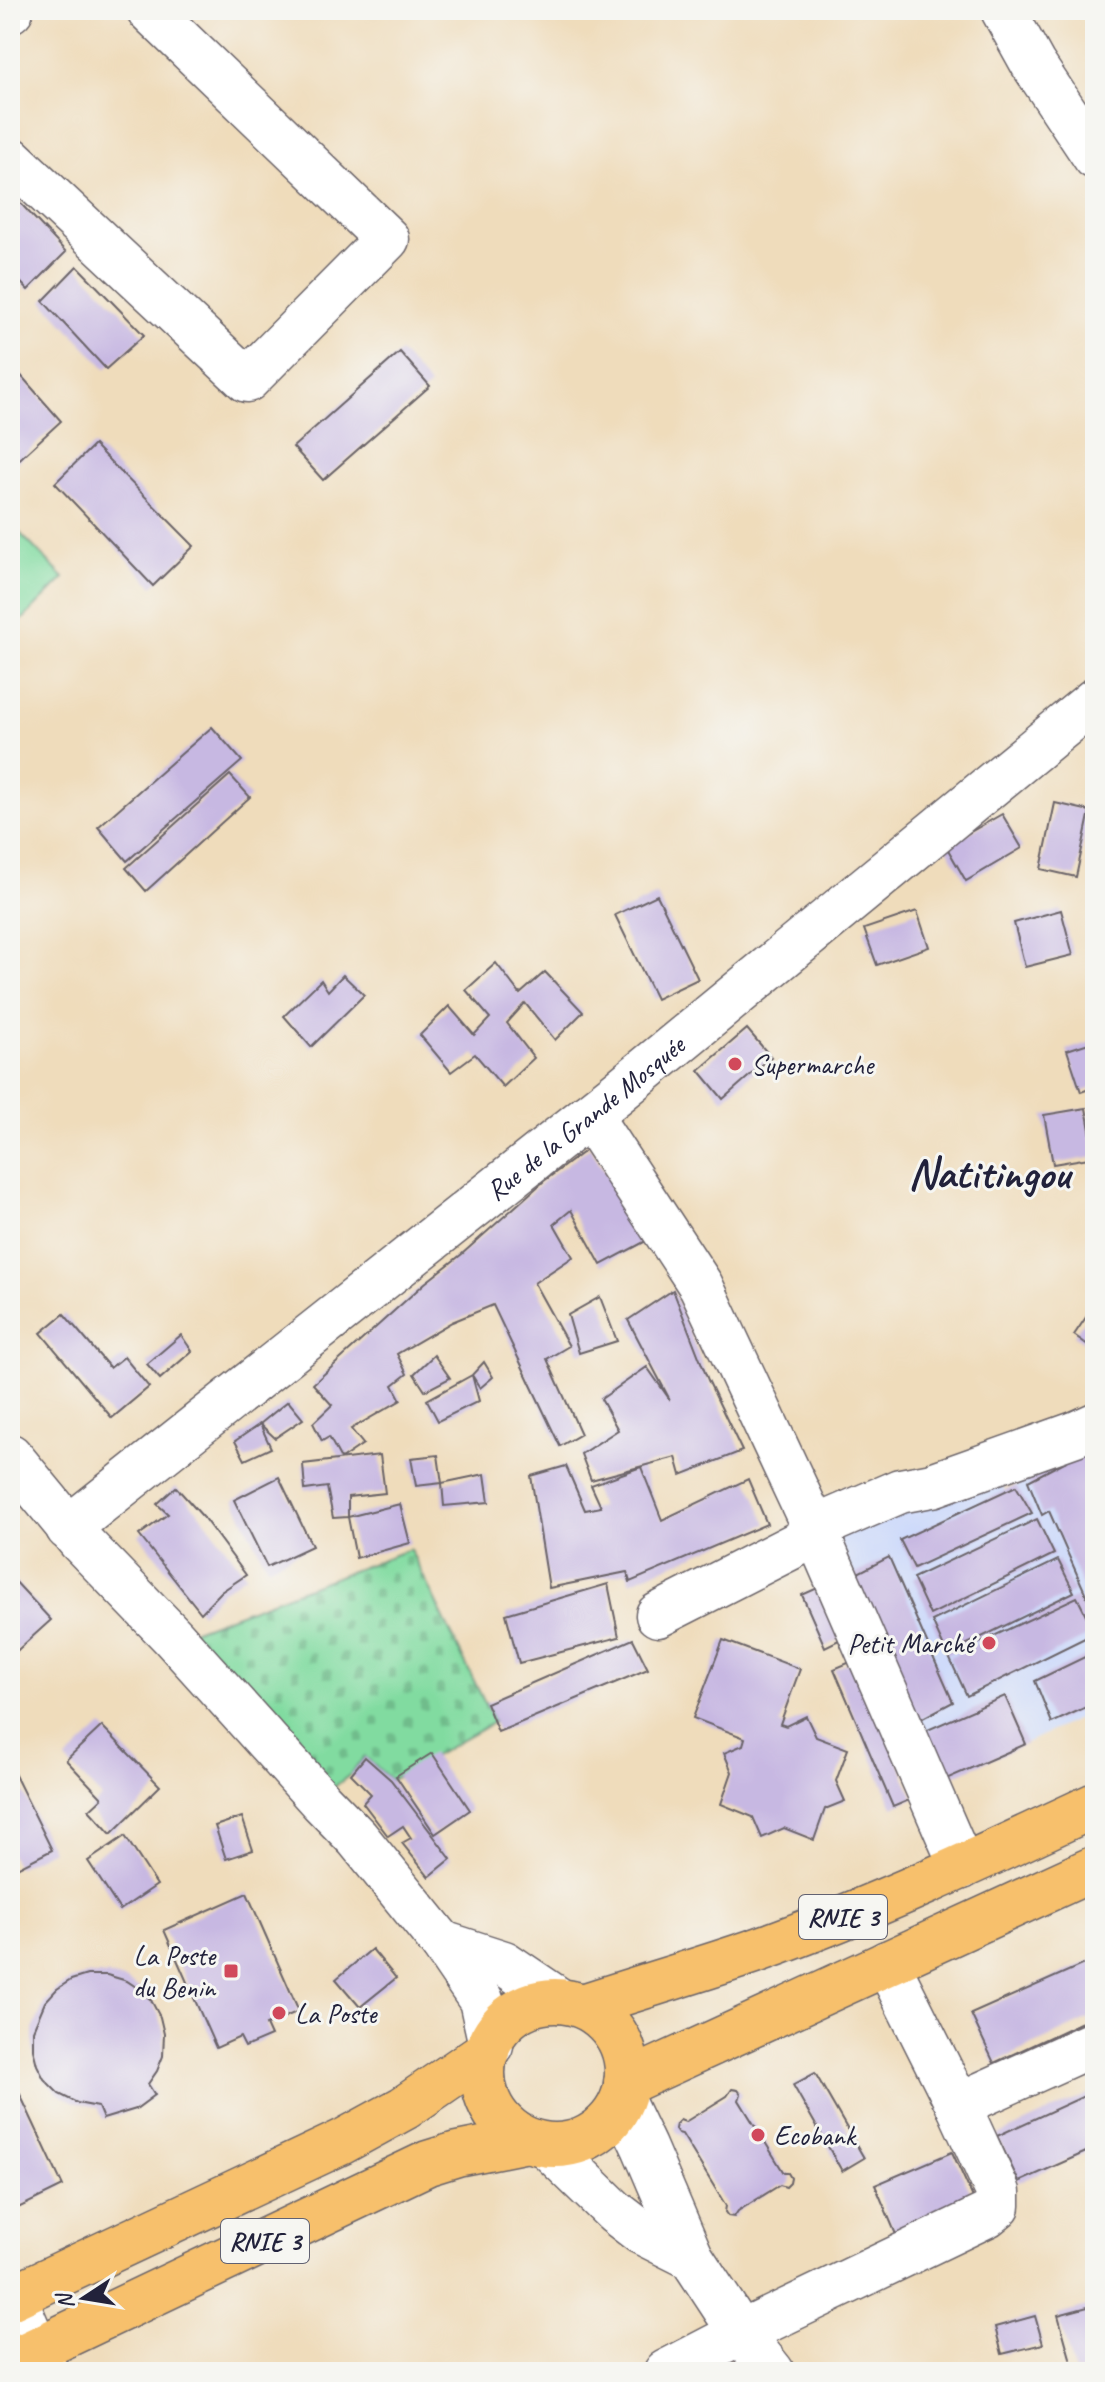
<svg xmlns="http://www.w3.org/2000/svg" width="1105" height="2382" viewBox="0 0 1105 2382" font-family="Caveat,sans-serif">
	<defs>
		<pattern id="cemetery-stones" width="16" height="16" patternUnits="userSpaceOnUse" patternTransform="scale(2)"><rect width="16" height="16" fill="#81dba0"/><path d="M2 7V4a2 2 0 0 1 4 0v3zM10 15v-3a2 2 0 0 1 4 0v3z" fill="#6fbc8b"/></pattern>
	</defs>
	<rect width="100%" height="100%" fill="#f6f6f2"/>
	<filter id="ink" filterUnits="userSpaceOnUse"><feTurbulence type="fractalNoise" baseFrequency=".0125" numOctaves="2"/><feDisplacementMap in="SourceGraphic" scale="16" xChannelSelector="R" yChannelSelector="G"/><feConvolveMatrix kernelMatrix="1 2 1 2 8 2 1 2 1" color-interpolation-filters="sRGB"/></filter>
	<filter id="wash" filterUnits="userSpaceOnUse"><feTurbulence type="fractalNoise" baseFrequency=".006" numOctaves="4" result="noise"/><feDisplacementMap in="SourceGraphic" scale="32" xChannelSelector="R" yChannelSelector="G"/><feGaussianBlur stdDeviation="1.8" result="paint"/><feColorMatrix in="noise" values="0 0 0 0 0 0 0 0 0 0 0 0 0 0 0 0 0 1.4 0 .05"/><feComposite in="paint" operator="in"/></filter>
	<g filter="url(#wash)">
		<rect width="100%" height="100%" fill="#efdcbb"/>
		<!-- built -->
		<path fill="#cedafa" d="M1095,1445v266l-151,69 -112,-255 69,-31 16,17 82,-35 6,15z"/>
		<!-- green -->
		<path fill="#81dba0" stroke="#527e6e" stroke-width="2" d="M10,523l54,55 -54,54z"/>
		<!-- cemetery -->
		<path fill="url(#cemetery-stones)" stroke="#527e6e" stroke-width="2" d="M410,1549l84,173 -103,58 -26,-23 -14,17 -26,20 -144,-159z"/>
		<g id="blocks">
			<!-- building -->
			<g fill="#c7b8e2">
				<path d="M10,192l56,60 -38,38 -18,-19z"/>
				<path d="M77,266l67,69 -38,34 -63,-68z"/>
				<path d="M400,352l30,34 -107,94 -30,-33z"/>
				<path d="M10,363l51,58 -51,47z"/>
				<path d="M94,445l100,101 -41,40 -98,-103z"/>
				<path d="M212,727l30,34 -115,100 -29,-34z"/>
				<path d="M230,775l20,22 -104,94 -20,-23z"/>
				<path d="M1055,803l35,8 -14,66 -35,-8z"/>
				<path d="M1002,814l20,34 -56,33 -20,-35z"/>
				<path d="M657,895l41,84 -42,20 -41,-84z"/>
				<path d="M1061,910l12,45 -48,12 -11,-44z"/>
				<path d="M917,911l12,36 -52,18 -13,-36z"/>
				<path d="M496,963l24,31 25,-22 38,40 -28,28 -30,-37 -18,20 27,35 -31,29 -28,-33 -24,18 -31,-37 29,-29 25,29 16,-17 -24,-28z"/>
				<path d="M343,975l21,20 -53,52 -27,-31 37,-36 7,11z"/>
				<path d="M747,1029l24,28 -48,42 -24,-29z"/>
				<path d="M1095,1041v46l-14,5 -14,-42z"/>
				<path d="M1086,1108l9,49 -42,7 -9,-49z"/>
				<path d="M590,1147l56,94 -45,24 -30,-55 -17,14 19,33 -39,26 35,63 -22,13 34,75 -21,12 -67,-141 -41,17 -55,32 10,20 -14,11 8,15 -50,29 12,15 -22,15 -12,-22 -7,4 -9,-18 19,-18 -19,-21 112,-101 37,-29 82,-73z"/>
				<path d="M673,1290l35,90 34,71 -61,24 -5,-18 -85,23 -10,-26 37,-24 -17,-31 46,-32 23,33 -42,-80z"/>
				<path d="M600,1297l17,44 -38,12 -11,-38z"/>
				<path d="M1095,1304v46l-21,-15z"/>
				<path d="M64,1314l46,54 14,-11 25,30 -37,31 -71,-85z"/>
				<path d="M181,1335l11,16 -32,28 -13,-15z"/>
				<path d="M434,1355l16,23 -25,13 -11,-17z"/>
				<path d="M484,1362l9,15 -13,11 -8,-13 7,26 -41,20 -11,-21 45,-25z"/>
				<path d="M288,1401l15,18 -28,19 -15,-14z"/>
				<path d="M260,1424l11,24 -26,12 -10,-19z"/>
				<path d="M1095,1446v169l-46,-104 -7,4 -14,-34z"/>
				<path d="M380,1455l5,38 -37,4v20l-15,1 -6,-31 -22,3 -2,-26z"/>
				<path d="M438,1455l4,28 -26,3 -5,-28z"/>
				<path d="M566,1466l19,44 16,-3 -10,-22 50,-18 21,53 86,-41 19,45 -137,58 -3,-10 -78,16 -18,-112z"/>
				<path d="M485,1474l4,28 -45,4 -2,-23z"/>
				<path d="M279,1477l33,69 -45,21 -33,-67z"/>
				<path d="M1016,1486l16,27 -118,55 -14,-28z"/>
				<path d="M176,1487l27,30 43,58 -25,17 -20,21 -62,-78 29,-21 -11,-10z"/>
				<path d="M400,1504l10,39 -54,15 -8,-41z"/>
				<path d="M1037,1519l17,35 -124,61 -17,-37z"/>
				<path d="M889,1557l64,145 -36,19 -63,-146z"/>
				<path d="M1058,1560l16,32 -127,62 -15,-33z"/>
				<path d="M13,1579l38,41 -41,37v-75z"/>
				<path d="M608,1584l11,53 -100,26 -13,-49z"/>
				<path d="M822,1586l21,52 -18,9 -23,-52z"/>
				<path d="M1077,1597l18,36 -128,63 -18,-39z"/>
				<path d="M633,1639l15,30 -150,63 -12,-29z"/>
				<path d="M723,1640l77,29 -20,55 6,2 20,-10 10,21 32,12 -12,32 9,20 -20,8 -11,31 -30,-12 -22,10 -9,-21 -32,-13 11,-32 -8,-19 19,-8 2,-7 -52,-20z"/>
				<path d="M1095,1652v51l-43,20 -17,-42z"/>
				<path d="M855,1660l59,138 -21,9 -59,-138z"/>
				<path d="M1005,1696l21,48 -82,36 -21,-48z"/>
				<path d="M102,1726l58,60 -49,48 -22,-24 13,-12 -36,-38z"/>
				<path d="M432,1753l38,57 -35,24 -39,-58z"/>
				<path d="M365,1757l26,23 60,79 -22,18 -27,-34 9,-5 -8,-12 -15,10 -25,-33 8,-9 -20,-20z"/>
				<path d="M10,1765l42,85 -35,18 -7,-15z"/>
				<path d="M242,1817l11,33 -27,9 -11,-33z"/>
				<path d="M125,1836l32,49 -37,25 -32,-49z"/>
				<path d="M247,1893l52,118 -33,14 5,11 -26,11 -5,-10 -24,11 -52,-118z"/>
				<path d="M372,1949l24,29 -36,29 -24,-28z"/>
				<path d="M1095,1959v57l-101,47 -23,-49z"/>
				<path d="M87,1975h20l20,6 12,8 12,11 9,17 4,17 -1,22 -6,15 -9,13 7,11 -19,14 -33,10 -5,-12 -21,-4 -18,-9 -15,-15 -7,-14 -4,-16v-19l12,-28 12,-13 14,-9z"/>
				<path d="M10,2073l53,113 -53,26z"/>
				<path d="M815,2073l49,85 -22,13 -49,-86z"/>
				<path d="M732,2089l6,1 3,4 -2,6 45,73h4l3,5 -1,5 -4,4 -6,-2 -42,26 -4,6 -6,-1 -3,-4 1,-6 -44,-72 -4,-1 -3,-4 1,-5 4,-4 5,2 42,-26z"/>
				<path d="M1095,2091v57l-76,34 -22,-46z"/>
				<path d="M952,2152l23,50 -78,35 -22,-52z"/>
				<path d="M1095,2305v67h-21l-16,-57z"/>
				<path d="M1035,2316l8,28 -41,10 -7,-27z"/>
			</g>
		</g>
	</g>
	<g filter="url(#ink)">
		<use href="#blocks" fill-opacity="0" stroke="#6a6368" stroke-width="2"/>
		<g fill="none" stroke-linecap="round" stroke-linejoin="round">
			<defs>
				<g id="minor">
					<path d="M1003,10l30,54 62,93"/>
					<path d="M10,11l1,-1"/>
					<path d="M10,158l237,222 140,-141 -238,-229"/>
					<path d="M589,1115l112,171 116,248 145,333"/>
					<path d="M10,1456l70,85 93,96 148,164 36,37 85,105 39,57 10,45"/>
					<path id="s1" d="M68,1528l550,-436 477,-392"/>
					<path d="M658,1615l159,-81 16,-14 67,-29 32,-6 143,-51 20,-9"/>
					<path d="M442,1943l62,20 56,38"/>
					<path d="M622,2101l22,46 47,110 50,76 31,39"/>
					<path d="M958,2105l137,-62"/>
					<path d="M546,2145l69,67 26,20 50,25"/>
					<path d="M14,2296l32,76"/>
					<path d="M666,2372l75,-39 246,-118 11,-9v-14l-40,-87 -71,-142"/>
				</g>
				<g id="highway">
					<circle cx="555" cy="2073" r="72"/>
					<path d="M583,2006c58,-19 117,-36 175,-56 115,-41 226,-93 337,-145"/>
					<path d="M626,2083l469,-215"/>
					<path d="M10,2298l332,-156 62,-34 83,-57"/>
					<path d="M10,2362l418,-199 29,-9 71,-14"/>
				</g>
			</defs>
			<!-- minor casing -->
			<use href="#minor" stroke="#6a6368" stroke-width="47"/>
			<!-- highway casing -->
			<use href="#highway" stroke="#6a6368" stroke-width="47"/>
			<!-- minor -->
			<use href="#minor" stroke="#fff" stroke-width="44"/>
			<!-- highway -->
			<use href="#highway" stroke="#f7c06c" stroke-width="44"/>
		</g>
	</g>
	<!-- markers -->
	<g fill="#d1495b" stroke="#f6f6f2" stroke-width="3">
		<circle cx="735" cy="1064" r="8"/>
		<circle cx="989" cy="1643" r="8"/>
		<rect x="223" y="1963" width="16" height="16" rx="4"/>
		<circle cx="279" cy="2013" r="8"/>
		<circle cx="758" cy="2135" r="8"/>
	</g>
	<g text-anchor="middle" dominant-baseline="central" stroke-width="6" stroke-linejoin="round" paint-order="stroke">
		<!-- shield labels -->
		<g fill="#f6f6f2" stroke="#626272" stroke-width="2">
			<rect x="799" y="1895" width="88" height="44" rx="6"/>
			<rect x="221" y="2219" width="88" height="44" rx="6"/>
		</g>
		<g font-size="26" font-weight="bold" fill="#22223b">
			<text x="843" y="1917">RNIE 3</text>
			<text x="265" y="2241">RNIE 3</text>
		</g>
		<!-- poi labels -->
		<g font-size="28" fill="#22223b" stroke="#f6f6f2" text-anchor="start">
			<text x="751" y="1064">Supermarche</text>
			<text x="973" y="1643" text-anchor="end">Petit Marché</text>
			<text x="215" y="1955" text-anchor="end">La Poste<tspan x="215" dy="32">du Benin</tspan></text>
			<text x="295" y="2013">La Poste</text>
			<text x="774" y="2135">Ecobank</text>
		</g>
		<!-- street labels -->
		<g font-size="28" fill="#22223b" stroke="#f6f6f2">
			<text stroke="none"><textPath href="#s1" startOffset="660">Rue de la Grande Mosquée</textPath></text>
		</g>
		<!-- town labels -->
		<g font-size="44" font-weight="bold" fill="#22223b" stroke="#f6f6f2">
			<text x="989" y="1173">Natitingou</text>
		</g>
	</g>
	<!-- margin -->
	<rect width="1105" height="2382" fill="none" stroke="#f6f6f2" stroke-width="40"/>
	<!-- north arrow -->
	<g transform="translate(84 2298) rotate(258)" stroke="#f6f6f2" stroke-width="6" paint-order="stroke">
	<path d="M0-6L14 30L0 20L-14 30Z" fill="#22223b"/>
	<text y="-12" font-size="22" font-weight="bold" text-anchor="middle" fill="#22223b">N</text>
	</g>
</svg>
